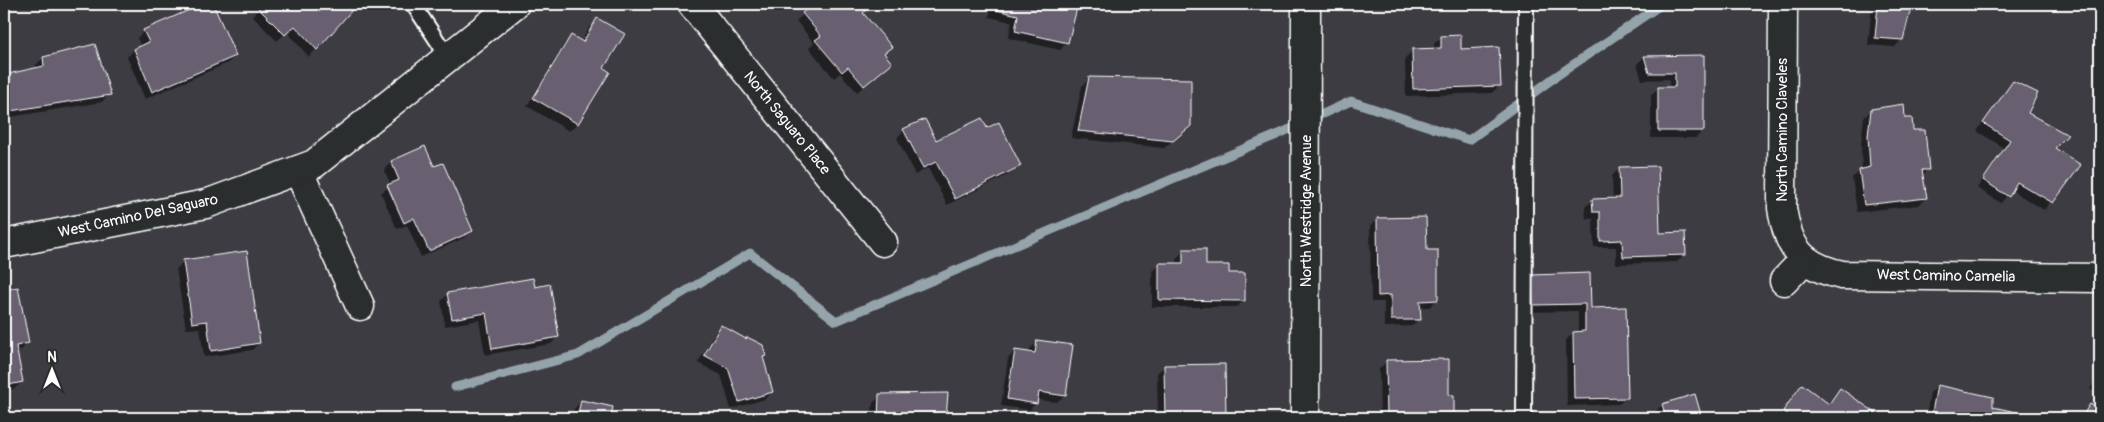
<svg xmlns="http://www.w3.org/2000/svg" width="2104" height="422" viewBox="0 0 2104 422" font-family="Pangolin,sans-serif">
	<rect width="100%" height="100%" fill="#3c3c42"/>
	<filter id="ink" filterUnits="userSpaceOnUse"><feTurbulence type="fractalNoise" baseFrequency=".02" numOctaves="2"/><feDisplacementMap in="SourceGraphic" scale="10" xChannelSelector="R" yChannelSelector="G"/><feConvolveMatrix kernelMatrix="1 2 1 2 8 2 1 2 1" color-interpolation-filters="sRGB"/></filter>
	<g filter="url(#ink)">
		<!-- shadow -->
		<g fill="#0007">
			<path d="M207,4h5l23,52 -7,7 -83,36 -18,-42 7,-7 7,-3 -4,-9 7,-7z"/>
			<path d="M253,4h90l7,6 -41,47 -22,-25 -10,9 -25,-25 6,-7z"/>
			<path d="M815,4h50l3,3 -6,6 28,34 -7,7 8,9 -34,29 -17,-19 -6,5 -25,-30 5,-5 -18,-22z"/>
			<path d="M992,4h85l-10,38 -7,8 -52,-12 4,-16 -23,-5z"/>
			<path d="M1872,4h70l-2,2 -30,-1 -8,34 -7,8 -27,-2z"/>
			<path d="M598,19l5,50 5,3 -31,52 -8,7 -42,-25 37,-62 7,-8 10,6 9,-16z"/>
			<path d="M1441,37l19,13 39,36 -7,7 -86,3 -1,-38 8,-8h21v-6z"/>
			<path d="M1702,56l1,74 -7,8h-45v-43l7,-7h11v-9l-27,1 -5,-16 7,-7z"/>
			<path d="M43,58l66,36 -7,8 -98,16v-39l4,-4 29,-6 -1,-4z"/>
			<path d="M1089,79l93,54 -18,15 -93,-10 11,-52z"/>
			<path d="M2013,82l14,32 26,34 26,18 -35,44 -33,-20 -10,13 -24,-15 27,-40 -27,-17z"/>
			<path d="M1872,110l32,10 8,12 16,37 -6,6 4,23 -7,7 -62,7 -5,-34 10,-8 -1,-26 3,-27z"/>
			<path d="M904,130l31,12 52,-12 32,36 -7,7 -65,32 -19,-37 -13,7 -18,-37z"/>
			<path d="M424,148l9,20 38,63 -7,7 -43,19 -14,-32 -10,4 -16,-36 10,-8 -7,-15 7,-8z"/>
			<path d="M1620,168l38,66 26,21 -7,7 -61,2v-17h-22l-1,-28h-7l-1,-12 8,-7h20l-1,-24z"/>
			<path d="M1377,219l48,33 12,48 -8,7h-10v12l-7,7 -28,1v-25h-13l-1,-76z"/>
			<path d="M1184,250l21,16 23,8 16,26 -7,7h-85v-36l8,-7h17v-6z"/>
			<path d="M184,262l75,81 -7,7 -48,7 -4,-29 -14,1 -10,-60z"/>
			<path d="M1589,275v34l38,88 -8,7 -52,2 -1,-66 7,-7h5v-22l-52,1 -1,-29 7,-7z"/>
			<path d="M17,288l11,55 -7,7 -6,1 7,31 -8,7 -10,2v-100z"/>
			<path d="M534,288l24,48 -7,8 -66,11 -6,-35 -34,6 -4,-25 7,-7z"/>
			<path d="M721,327l44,29 -3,2 10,34 -7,7 -34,10 -10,-34 -23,-12 16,-29z"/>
			<path d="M1038,341l27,54 -8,7 -21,-2v3l-7,7 -28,-4 7,-47 7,-8 14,3 1,-5z"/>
			<path d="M1387,361l61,36h5v21h-73l-1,-49z"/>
			<path d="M1165,366h59l1,52h-67l-1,-45z"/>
			<path d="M2100,373v45h-21l11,-13 2,1 8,-11 -10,-6z"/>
			<path d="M1802,386l26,18 12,-14 40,28h-102z"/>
			<path d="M1938,386l54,22 22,5 -1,5h-87l4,-25z"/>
			<path d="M946,395l-1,23h-74l2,-15 7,-7z"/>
			<path d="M1694,395l7,23h-44l-2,-6 7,-7z"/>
			<path d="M581,401l28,16 8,1h-45l2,-9z"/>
		</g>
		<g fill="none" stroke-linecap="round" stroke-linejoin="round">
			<!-- stream -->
			<path stroke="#95a4ab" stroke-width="9" d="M455,387l123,-32 172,-102 86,68 443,-187 72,-33 118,39 86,-63 107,-73"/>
		</g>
		<!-- building -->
		<g fill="#675f70" stroke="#fff">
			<path d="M203,4h10l23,52 -84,36 -18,-43 15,-7 -6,-12z"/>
			<path d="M262,4h83l7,6 -35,40 -22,-24 -10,9 -27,-27z"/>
			<path d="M813,4h54l3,3 -7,6 29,34 -8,6 8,10 -28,23 -16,-19 -6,5 -27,-32 6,-4 -19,-23z"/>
			<path d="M997,4h81l-10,39 -53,-12 3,-16 -22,-5z"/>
			<path d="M1878,4h34l-9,36 -28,-2z"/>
			<path d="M597,18l28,16 -21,34 6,4 -32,52 -45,-26 38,-63 12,7z"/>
			<path d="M1461,35v14l38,-2 2,39 -88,3 -1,-40 29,-1v-12z"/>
			<path d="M95,44l16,51 -101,16 -2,-37 36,-8 -1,-9z"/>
			<path d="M1704,55v76h-46v-44h17v-14h-26l-5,-17z"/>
			<path d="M1089,77l102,2v47l-18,15 -95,-10z"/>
			<path d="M2013,81l25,12 -10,20 40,22 -13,13 26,17 -28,38 -36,-21 -8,15 -26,-17 27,-40 -27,-17z"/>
			<path d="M1904,104l1,14h7l1,12h12l4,40h-7l5,28 -63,7 -5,-35 11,-3 -2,-31 3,-27z"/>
			<path d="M982,118l5,10 12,-6 22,44 -66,33 -19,-37 -13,6 -20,-39 22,-10 11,21z"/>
			<path d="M425,146l9,20 9,-3 30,68 -44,20 -15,-33 -10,5 -17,-38 12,-5 -8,-19z"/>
			<path d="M1658,166l2,67 25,-1 1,23 -63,2 -1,-17 -22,1v-29h-7l-1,-13 28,-1 -1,-31z"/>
			<path d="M1426,217l1,33h11v50l-18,1 1,19h-30v-25l-13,1 -1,-78z"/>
			<path d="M1183,249h23v16h23v8h16v28l-86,-1v-37h24z"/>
			<path d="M247,251l13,92 -49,8 -4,-30 -15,2 -9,-63z"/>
			<path d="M1590,273l1,35 35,-1 2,91 -54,1 -1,-67 12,-1v-27l-52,1 -1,-30z"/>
			<path d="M533,278l2,9 15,-3 9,53 -67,12 -6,-36 -34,6 -5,-26z"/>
			<path d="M18,287l11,56 -13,3 7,36 -19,4v-96z"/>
			<path d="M721,325l25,14 1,-2 16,8 3,11 -3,1 10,35 -34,10 -11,-34 -24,-13z"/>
			<path d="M1037,340l36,5 -7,51 -27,-4 -2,12 -30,-5 8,-49 20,3z"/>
			<path d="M1449,359v36h5v23h-67l-1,-58z"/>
			<path d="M1225,364l1,54h-61l-1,-53z"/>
			<path d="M1802,384l27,20 11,-16 43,30h-90l-10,-7z"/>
			<path d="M1937,385l56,12v10l23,5 -1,6h-84z"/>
			<path d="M948,393l-2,25h-68l1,-24z"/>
			<path d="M1695,394l7,24h-36l-4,-14z"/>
			<path d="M2100,396v22h-19l9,-14 4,2z"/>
			<path d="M581,400l32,7 -2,9 12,2h-46z"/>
		</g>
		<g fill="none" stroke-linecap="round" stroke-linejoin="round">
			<defs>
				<g id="service">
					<path d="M413,4l35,53"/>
					<path d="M1524,418l2,-414"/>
				</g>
				<g id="minor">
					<path d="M692,4l191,238"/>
					<path d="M1783,4l-1,204c6,40 19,58 60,67l258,3"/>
					<path d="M298,170l62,136"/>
					<path d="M4,244l202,-40 108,-40 201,-160"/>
					<path d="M1784,281l20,-21"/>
					<path d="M1305,418l1,-414"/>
				</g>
			</defs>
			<!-- service casing -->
			<use href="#service" stroke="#fff" stroke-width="18"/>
			<!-- minor casing -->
			<use href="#minor" stroke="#fff" stroke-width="31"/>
			<!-- service -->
			<use href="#service" stroke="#2a2d2e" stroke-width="14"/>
			<!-- minor -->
			<use href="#minor" stroke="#2a2d2e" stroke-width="28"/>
		</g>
	</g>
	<g text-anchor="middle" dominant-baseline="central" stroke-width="4" stroke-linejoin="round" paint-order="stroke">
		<!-- street labels -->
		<g font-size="15" fill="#fff" stroke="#2a2d2e">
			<text transform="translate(787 123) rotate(51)">North Saguaro Place</text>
			<text transform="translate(1782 130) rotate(-90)">North Camino Claveles</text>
			<text transform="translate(1306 211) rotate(-90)">North Westridge Avenue</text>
			<text transform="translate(138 216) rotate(-12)">West Camino Del Saguaro</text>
			<text transform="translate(1946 276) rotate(1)">West Camino Camelia</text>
		</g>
	</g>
	<!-- margin -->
	<rect width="2104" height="422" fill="none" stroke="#2a2d2e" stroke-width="20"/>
	<rect x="10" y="10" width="2084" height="402" fill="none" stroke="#fff" stroke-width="2" filter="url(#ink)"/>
	<!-- north arrow -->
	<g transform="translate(52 370)" stroke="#2a2d2e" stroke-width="4" paint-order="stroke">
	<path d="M0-4L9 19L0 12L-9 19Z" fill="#ffffff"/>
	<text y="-8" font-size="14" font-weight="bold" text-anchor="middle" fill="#ffffff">N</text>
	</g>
</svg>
